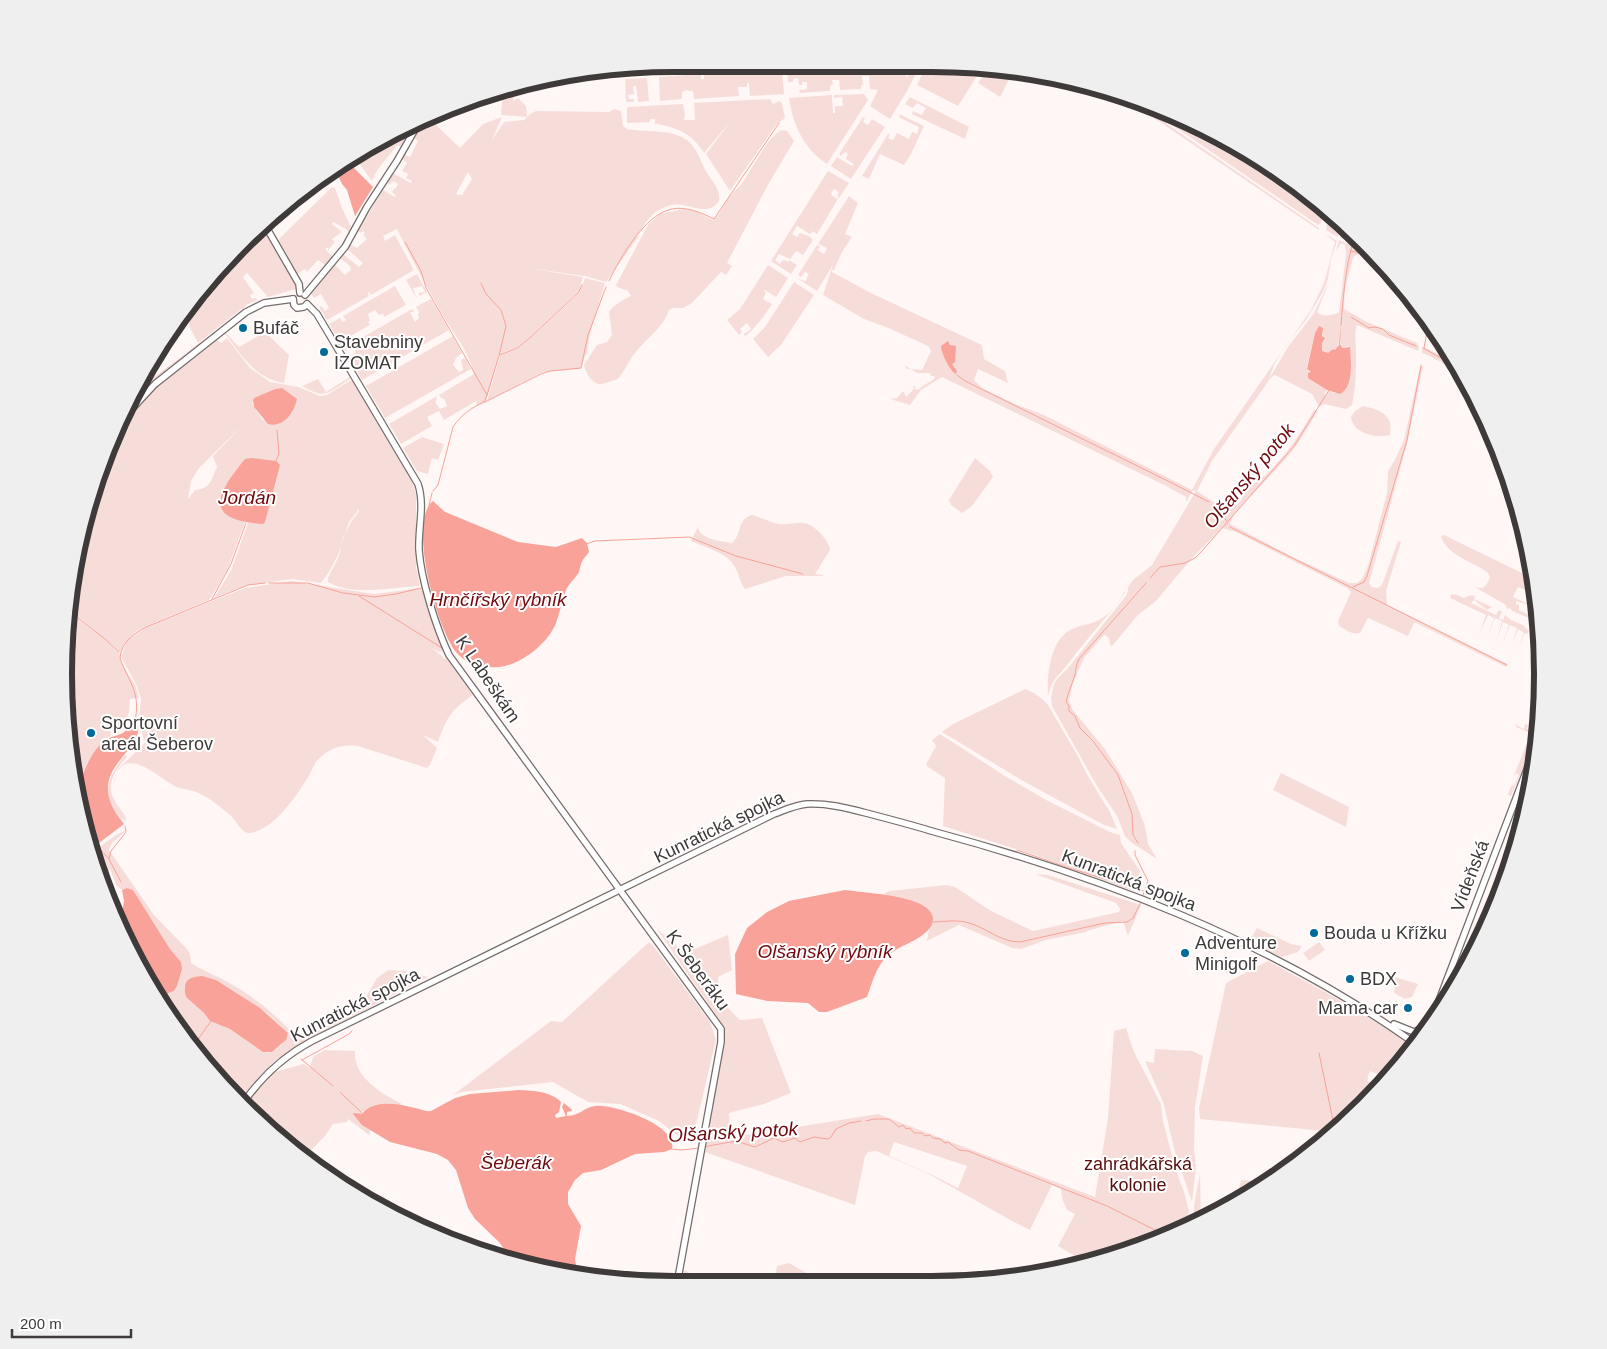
<svg xmlns="http://www.w3.org/2000/svg" width="1607" height="1349" viewBox="0 0 1607 1349" font-family="Arial,sans-serif">
	<rect width="100%" height="100%" fill="#fef7f6"/>
	<!-- green -->
	<g fill="#f7ddda" fill-rule="evenodd">
		<path d="M675,64l51,1 -90,5z"/>
		<path d="M844,66l56,1 1,3h4l1,7 5,-3v-3h3v-4l5,1 -12,23 -17,28 -20,-13 8,-16 -8,-1 -1,-13h-7l1,9h-2v4l-21,1 -1,-10h-7l1,4 -3,2v5l-30,2 -1,-3 8,-1v-7h-5v3h-3l-1,-7 -5,1v3h-5l-1,-12z"/>
		<path d="M925,68h57l-24,38 -41,-21z"/>
		<path d="M988,69h13l11,5 -12,23 -22,-14z"/>
		<path d="M782,70l2,24 -34,2 -1,-13h-2v4h-9l1,9 -45,3 -1,-8h-5l-1,-1 -5,2v7l-22,2 -1,-24 42,-3v5h3v-5z"/>
		<path d="M647,78l2,23 -11,1 -2,-16h-3l1,8 -6,1 1,4h5v3h-8l-1,-23z"/>
		<path d="M503,94l11,1 -1,6 5,-3 8,8 1,11 -26,-2z"/>
		<path d="M864,94l4,6 -41,64c-23,-15 -34,-39 -38,-66l43,-3 1,18h2v-7h8l-1,-9 -8,1v-3z"/>
		<path d="M910,97l59,30 -4,12 -53,-25 1,-3 9,4 4,-7 -9,-5 -4,5 -8,-4z"/>
		<path d="M1123,97l9,3 187,128v2z"/>
		<path d="M770,99l3,5 6,-3 3,2 3,15 -9,7 -46,66 -24,-37 24,-32 -26,31c-13,-21 -27,-25 -51,-30h2v-4h-5v3l-23,1v-16l56,-3 2,11 -1,5h11l-1,-17z"/>
		<path d="M1140,103c17,7 29,21 46,28 13,6 31,5 44,11 36,17 66,44 96,69l-6,13 -2,1z"/>
		<path d="M614,109l7,2 2,15 4,3c20,4 52,-2 66,17 6,8 9,19 14,27 6,9 14,17 12,28 -3,4 -7,8 -13,8 -18,0 -27,-11 -47,1 -10,5 -16,18 -23,27l3,-1 -33,46 -21,-6 -58,-8 56,9 -4,14 -48,46 -14,10 -18,8 -13,47 -9,4 -1,-5 -32,19 -5,-9 -12,6 5,9 -31,18 -12,-20 48,-28 -1,2 1,2 -2,2 5,7 7,-3 -3,-7 -3,-1 -2,-3 35,-21c-4,-21 -21,-41 -32,-60 -16,-28 -31,-56 -45,-85l-14,7 2,5 10,-6 19,35 -43,25 -2,-3 -1,1 1,3 -42,24 -8,-13 2,-1 4,5 4,-3 -8,-14 -7,4 -3,-4 2,-4 22,-25 10,10 6,-5 -1,-4 -10,-8 3,-4 16,13 4,-4 -16,-14 3,-5 7,4 10,-9 -4,-4 2,-2 -2,-2 -3,2 -2,-2 25,-41 12,7 1,-1 -4,-4 3,-4h1l2,-4 -5,-3 -3,4 -3,-2 6,-10 18,10 1,-2 -6,-3 2,-4 -6,-3 5,-8 -5,-4 4,-7 -1,3 5,2 8,-16 -4,-3 9,-15 9,-2 28,27 23,-24 19,-7 -10,23 12,-18 20,-2 6,-6 6,-3 73,1zM468,172l4,7 -10,16 -6,-1z"/>
		<path d="M899,114l25,12 -13,28 -7,11 -24,-11 -11,25 -7,-3 26,-42h2l-2,4 5,2 4,-7 12,6 3,-7 5,2 2,-7 -19,-9z"/>
		<path d="M863,117l2,1 -2,4 5,3 4,-6 13,8 -34,52 -20,-13 6,-9 15,9 2,-2 -8,-5 2,-5 -3,-2 -4,4 -2,-2z"/>
		<path d="M412,128l-11,19 -4,-2c-9,13 -19,21 -25,36l-14,-19 11,-17z"/>
		<path d="M782,130l5,1 7,10 -25,42 -42,80 5,3 -6,9 -5,-3 -29,31 -9,5h-10l-4,2c-6,18 -22,28 -34,43 -6,7 -10,18 -17,26 -4,1 -16,6 -19,5 -8,-1 -14,-13 -15,-19l13,-20 10,-3 5,-7 -3,-23c5,-8 14,-12 22,-16l-3,-5 -11,-4 -1,-2 32,-60 12,-11 24,-5 11,2 18,9c8,-6 10,-15 16,-23 3,-4 7,-7 11,-11 11,-14 27,-50 42,-56z"/>
		<path d="M828,171l21,12 -10,15 -2,-2h2l-2,-1 2,-3 -5,-3 -2,3 -3,-1 3,2 -1,2 7,4 -21,35 -4,-3 -3,3 -13,-8 -5,8 5,3 3,-4 9,3 4,4 -10,15 -7,-4 -6,8 -11,-5 -4,6 5,4 2,-3 3,-1 3,2 1,-2 8,5 -6,9 -20,-13z"/>
		<path d="M332,187l3,1 7,20 10,21 -3,4 -3,-4 -13,-7 -1,2 10,8 -10,7 3,3 -7,8v-2h-2v2l7,7 -7,9 -8,-6 -11,12 -2,-3 -8,5 -18,-32v-3z"/>
		<path d="M849,196l9,7 -13,31 7,3 -10,15 -8,18h-2v2l39,21 111,52 2,14 21,12 3,12 -30,-14 -4,11 8,8 33,16 29,11 148,75 22,-41 97,-139 13,-27 11,-41 -11,-9 13,8 -6,18 -3,20 -4,11 -18,30 -20,25 -12,20 -5,14 19,-32 26,-34 16,-33 -13,32c4,5 16,4 22,0l7,-58 -1,-9 -4,-2 -5,8 3,-11 14,6 3,4h14l2,2 -16,3 -3,3 -8,31 -1,20 23,13 50,21 2,4 -1,4 -61,-26c-3,9 -1,18 -1,27 0,18 0,36 -4,53l-6,4 -22,-5 -5,3 -7,-13 -35,-18 -3,-1 -4,4 -58,82 -15,30 27,18c17,-1 17,-12 25,-21 6,-6 13,-10 19,-15 19,-19 33,-40 46,-63l4,1 -2,3 -19,31 -13,16 -50,53 -4,10 65,34 54,25h8l5,-4 6,-13 19,-73 1,-22 8,-13 8,-18 17,-77 2,4 -16,77 -38,139 3,4 6,1 4,-3 16,-44 3,1 -15,49 1,14 120,59 -1,3 -90,-44h-2l-6,13 -40,-18 -8,15c-8,2 -14,-3 -21,-7l-1,-5 13,-29 -4,-4 -111,-56 -14,-4 -29,29 -37,44 -18,14 -26,31 -2,-1 -1,-7 -4,-3 -2,1 -19,22 -11,25 -4,17 3,9 33,40 27,44 13,33 3,18 9,15 -25,-16 -7,-7 -8,-20 -20,-30 -45,-80 -1,-9 3,-13 3,-5 11,-11 58,-72 2,-5v-4l5,-7 19,-15 44,-74 -3,-1 -7,12v-5l-22,-12 -222,-108 -21,13 -11,15 -20,-6 7,-1 5,-6h2l2,5 8,-8 -1,-3h2v3l3,1c5,-6 11,-6 17,-12l-1,-2h-3l-1,-3h-13l-6,-4h-4l-3,-4 7,4 11,1 9,-19 -3,-5 -42,-19 -22,-8 -41,-24 10,-30 -16,26 -20,-13 7,3 3,-1 -1,-1 3,-5 -4,-2 -4,5 -3,-2 19,-30 3,2 -2,3 6,4 3,-6 -9,-4zM1323,332l-2,17 3,5 12,-4 4,-10 1,8 7,-2c7,12 2,35 -6,47h-7l-6,-2 -3,5 -2,-2 3,-4 -18,-12 -1,-4 4,-2 -4,-1 -1,-4 8,-34z"/>
		<path d="M1331,216l11,8 -4,13 -11,-6 -1,-4z"/>
		<path d="M1344,226l24,21 -12,-3 -1,-4 -4,3 -11,-5z"/>
		<path d="M262,228l33,53 1,8 -28,8 -21,-24 -4,4 11,16 -4,2 2,4 4,-1 2,2 -10,4 -50,39 -9,-17 -1,-17 55,-67z"/>
		<path d="M768,265l20,13 -12,19 -13,-8 3,4 -3,6 9,5c-9,14 -17,25 -30,35l3,-3 -1,-2 7,-5 -4,-6 -7,6 2,3 -3,3 -12,-15 13,-11z"/>
		<path d="M417,274l10,18 -7,4 -2,-3 7,-1 -3,-6 -9,2 4,11 -11,-19z"/>
		<path d="M585,278l20,5 -15,51 -3,18 -7,17 -37,3 -56,29 13,-45 17,-8 15,-11 48,-45z"/>
		<path d="M794,282l20,13 -33,50 -13,12 -15,-18 12,-12z"/>
		<path d="M395,286l11,19 -22,12 -1,-3 -4,1 -4,-5 -7,4 2,7 -2,1 2,3 -30,17 -11,-18 11,-6 3,4 3,-2 -3,-4z"/>
		<path d="M431,299l18,31 -87,50 -13,-23 7,-5 -4,-5 -7,4 -1,-3 68,-39 2,3h-4l5,10 4,-4 -1,-3 1,-3 -3,-5z"/>
		<path d="M220,328l-64,52 -21,20 3,-7 16,-16z"/>
		<path d="M226,333l13,14 19,-11 10,-1 21,20 -5,28c-30,-5 -41,-27 -59,-49z"/>
		<path d="M453,336l9,17 -6,5 -3,7 6,7 4,-2 -2,-10 4,-2 6,11 -86,49 -19,-32z"/>
		<path d="M227,338l23,30 20,14 29,5 21,9 7,-1 26,-16 57,96 6,19v73l4,19c-27,1 -67,11 -92,-4v-4l11,-22 4,-18 8,-16 8,-11v-2l-10,13 -11,33 -9,17 -8,11 -29,-4 -48,7 -30,12 17,-27 17,-48 15,1 -24,-58 -17,25 1,20 4,4 18,7 -18,49 -18,29 -63,26 -11,6 -6,7 17,-12 99,-39 46,-7 83,13 47,-6 23,62 -4,2 -8,-4 11,9v2l3,-1 27,37c-22,15 -26,22 -35,47l-15,-7 14,13 -7,17 -3,3 -69,-22c-16,-2 -30,2 -41,15 -3,3 -5,9 -7,13 -10,17 -25,38 -40,50 -6,4 -14,9 -21,9 -8,0 -13,-13 -19,-18 -10,-8 -21,-18 -34,-23 -8,-3 -18,-3 -25,-8 -20,-13 -50,-40 -58,1l5,-16 27,-26 5,-2 9,3 2,-2 -13,-6 -4,5 -5,-21 2,-21 -5,-15 -15,-27 6,-16 -7,11 -15,-13 -35,-28 26,-133 26,-52 23,-28 16,-15 34,-25 22,-18 4,3zM282,388l14,16 -13,18 -20,-2 -11,-16 2,-6 21,-9zM244,424l-31,32 4,11c-7,14 -5,21 -22,23l-7,9 3,-18 8,-13z"/>
		<path d="M1424,347l31,16 5,9c-13,-6 -24,-14 -38,-19v-4z"/>
		<path d="M343,365l9,11 -2,3c-22,14 -24,21 -48,7l16,-7 8,13 24,-15z"/>
		<path d="M1363,406c17,4 31,8 27,29 -11,3 -30,0 -36,-10 -2,-2 -2,-5 -3,-8l4,-6z"/>
		<path d="M422,437l22,7 -6,16 -6,-2 -4,16 -11,-3 -14,-23z"/>
		<path d="M975,458l15,13 3,6 -21,29 -10,7 -11,-8 -2,-5z"/>
		<path d="M752,515c9,2 19,8 27,9 8,1 16,-2 24,-1 10,0 26,17 27,27l-15,24 8,1v1h-37l-41,13c-5,-6 -6,-15 -10,-22 -8,-15 -29,-19 -44,-26l9,-18 -2,5c4,12 23,13 34,15 10,-9 5,-24 20,-28z"/>
		<path d="M1444,535l90,44 1,15 -17,-7 -5,10 24,11 -21,-7v3l3,1v5l15,7 2,-5 1,3v5l-4,-2 -2,3 -2,-3 -17,-7 -2,-3 -3,1 -1,-4 -33,-19c10,5 14,0 17,-9l-3,-5c-14,-10 -41,-17 -46,-36z"/>
		<path d="M1125,591v2c-18,25 -39,46 -57,71 -11,14 -15,13 -20,32 -1,-21 2,-55 22,-66 7,-4 15,-5 22,-7 17,-6 25,-18 33,-32z"/>
		<path d="M1451,594l3,1 1,-1 9,4c4,-2 7,-3 11,-2l-1,3 18,8 -5,3 -13,-10 -3,3 25,12 3,-5 3,2 -3,6 4,2 2,-5 6,5 12,5 6,6 -2,3 -2,-1 -6,13 5,-13 -6,-4 -6,15 5,-16 -7,-3 -8,20 7,-20 -6,-3 -7,20 6,-21 -7,-3 -8,19 7,-19 -6,-3 -9,20 7,-20 -36,-17z"/>
		<path d="M69,613l36,26 14,14 3,11 13,21 4,13 -9,1 -1,13 -4,12 -15,5 1,7 -8,3 3,1 -6,4 -18,32 -3,31 -4,-14 -10,-159z"/>
		<path d="M1025,689c9,3 17,9 23,16l31,53 7,15 24,39 7,17 -13,-4 -81,-44 -81,-49 11,-8z"/>
		<path d="M1538,723c-2,26 -18,49 -27,73l-3,-1 3,-9 3,-1 5,-10 -3,-2 -3,5 17,-42 -2,-4 -12,-5 1,-3 1,2 6,3 1,-5 3,1 -1,4 8,3z"/>
		<path d="M940,734l65,42 43,25 62,31 10,3 1,8 19,28 -2,8 -8,11 -92,-34 -95,-30 2,-48 -17,-11 -2,-3 10,-18 -4,-6z"/>
		<path d="M125,755l2,2c-11,12 -22,27 -12,44 3,6 8,10 11,17v3l-4,-3v3c-21,-26 -17,-40 3,-66z"/>
		<path d="M1534,765l-2,28 -1,2c-8,-8 0,-20 3,-30z"/>
		<path d="M1281,773l68,34 -3,20 -73,-37z"/>
		<path d="M127,830l-15,13 -3,7 45,65 33,34 3,5 1,9c11,7 24,12 35,18 25,14 49,32 68,54l8,-1 57,-27 3,-3 15,-26 11,-8 17,1 23,6 -127,66 -26,18 -17,17 -16,22 -75,-86 -9,-17 16,-6 3,-5 4,-24 -11,-13 -37,-59 -6,-2 -5,2 -6,-5 -6,-16 -2,3 -4,-1 4,-4 -4,-8 -3,4 -3,-2 -1,3 -4,-13 25,-17zM186,982l46,8 36,24 20,19c-3,11 -12,18 -21,20l-37,-24 -20,-8 -6,-8 -18,-16 -2,-10z"/>
		<path d="M1035,874l13,1 93,30 -13,31 -5,-15 -36,10v1l-41,8 -25,9 -9,-1 -53,-23 -32,16 2,-12 4,-7 -51,-27 7,-4 58,-6 8,2 36,24 42,20 86,-19 1,-3 -4,-6z"/>
		<path d="M102,882l11,7 1,17 -2,6z"/>
		<path d="M1257,928l34,16 11,2 -4,6 -16,5 -36,-16 5,-3z"/>
		<path d="M657,929l28,24 43,-18 4,35 -14,7c0,20 8,30 22,43l22,-2 29,75 -27,11 -35,9 1,19 3,5 145,-23 217,83 13,-79 6,-87 12,-3 8,24 27,52 2,17 12,46 10,28 4,17 -2,16 -21,11 -79,24 -29,-17 17,-32 -8,-4 -5,-12 -1,-9 -9,-4 -22,45 -18,-9 -85,-48 -51,-22 -8,1 -3,4 -10,49 -150,-53 20,-124zM894,1142l73,24 -9,22 -30,-15 -39,-17z"/>
		<path d="M649,942l3,2 58,78 6,18 -23,97 -15,-1 -19,-15 -39,-17 -32,-2 -35,-20 -91,10 -9,3 98,-74 11,1z"/>
		<path d="M1319,942l6,8 -16,11 -6,-8z"/>
		<path d="M1268,961l59,32 69,41c7,5 12,8 14,17l-22,27 -18,-7 -3,10 14,5 -16,20 -31,26 -134,-13 -1,-11 27,-125z"/>
		<path d="M1388,975l30,9 -6,13 -7,2 -11,-6 1,-6z"/>
		<path d="M1155,1049l37,2 11,5 -8,52 -1,40 2,19 -4,35 -16,-46 -13,-54 -18,-41 9,2z"/>
		<path d="M325,1050l30,1c-2,26 27,43 47,53l-5,2 -5,-2 -29,7 -4,6 12,12 -2,6 -21,-16 -1,3 -14,2 -8,12 -21,21 -32,-24 -26,-28 19,-25 9,-8 30,-8 6,4 3,-11z"/>
		<path d="M1200,1174l1,46 -9,5 3,-26z"/>
		<path d="M1241,1180l31,2 -36,20z"/>
		<path d="M789,1263l38,22h-53l3,-19z"/>
		<path d="M684,1270l26,14h-29z"/>
	</g>
	<!-- water -->
	<g fill="#f8a299">
		<path d="M346,163l4,1 23,23 -18,29 -8,-26 -5,-6 -6,-13z"/>
		<path d="M1341,324l-1,20 2,4 8,-1c1,13 4,40 -10,47l-13,-4 -19,-12v-5l3,-1 -4,-3 8,-36 4,-7 4,2 -1,8 3,2 -3,5v8l6,2 5,-4 2,1 4,-5z"/>
		<path d="M948,341l2,4 6,1 -1,16 -3,2 5,7 -1,3c-6,-3 -15,-21 -15,-28z"/>
		<path d="M282,388l15,11c-3,14 -14,29 -29,25l-14,-17 -1,-7 1,-2 21,-9z"/>
		<path d="M251,458l25,3 4,4 -15,57 -2,2c-61,-4 -47,-30 -18,-65z"/>
		<path d="M433,501l12,11 73,30 38,5 26,-9 5,5 2,9c-3,4 -7,8 -8,12 -1,3 -1,5 -2,8 -3,6 -10,11 -13,18 -4,11 -6,22 -10,33 -8,20 -31,38 -51,43 -16,4 -39,-1 -49,-14 -19,-23 -49,-131 -23,-151z"/>
		<path d="M135,719c20,32 -60,47 -11,105l-25,19 -7,2 -2,-2c-9,-30 -17,-52 -1,-82 4,-8 9,-16 17,-21 14,-8 18,-2 26,-20z"/>
		<path d="M127,888l6,2 37,59 11,13 1,7 -5,17 -3,5 -16,6 -38,-71 4,-25 -2,-11z"/>
		<path d="M845,890c18,3 86,5 88,28 0,4 -1,8 -4,11 -13,15 -34,16 -47,33 -7,9 -11,24 -15,35l-40,15h-8l-11,-9 -41,-2 -31,-7 -1,-40 12,-26 20,-16 22,-11z"/>
		<path d="M202,976l14,4 44,28 28,25 -2,7 -14,12h-9l-33,-23 -20,-8 -6,-8 -18,-16c-4,-15 1,-20 16,-21z"/>
		<path d="M519,1090c15,1 31,1 42,12l-2,10 -4,3 1,3 10,-2 -4,-9 2,-4 8,7v1l-5,1v4c13,0 17,-9 28,-10 18,-2 83,19 77,43l-8,3 -29,2 -34,16 -18,3 -8,7 -7,12v12l13,22 -6,33 2,13 -65,-12 -13,-18 -24,-23 -7,-11 -12,-38 -8,-10 -11,-6 -47,-12 -28,-17 -9,-11 1,-1 8,1c12,-15 36,-10 53,-6 6,1 10,4 16,3l24,-13 15,-4z"/>
	</g>
	<g fill="none" stroke-linecap="round" stroke-linejoin="round">
		<!-- stream -->
		<g stroke="#f8a299" stroke-width="1">
			<path d="M1011,78l5,-8"/>
			<path d="M1353,241l2,-6"/>
			<path d="M405,242l16,29 5,17 61,107 -3,7c-13,6 -23,13 -31,25l-15,58 -5,6"/>
			<path d="M1351,251l10,2 10,-2"/>
			<path d="M609,281c11,-23 36,-67 63,-72 14,-3 30,4 42,10l65,-96"/>
			<path d="M481,283l5,11 15,16 5,16 -7,30 -12,39"/>
			<path d="M1351,317l18,11 6,-1 8,2 6,6 27,11"/>
			<path d="M1341,325c2,-26 4,-54 11,-79"/>
			<path d="M1423,348l34,19"/>
			<path d="M1424,348l5,-27"/>
			<path d="M500,355l17,-7 14,-11 48,-45 3,-7"/>
			<path d="M957,375l8,6 207,102 37,19"/>
			<path d="M485,402l56,-28 9,-3 31,-3 7,-33 18,-48"/>
			<path d="M276,461l3,-7 -2,-24"/>
			<path d="M429,505l3,-12"/>
			<path d="M1212,505l15,16"/>
			<path d="M1230,527l277,138"/>
			<path d="M586,544l9,-3 94,-4 47,19 67,18"/>
			<path d="M1150,578l10,-11 25,-4 10,-5 7,-7 92,-105 35,-56"/>
			<path d="M269,583h39l35,10 31,4 22,-3 25,-6"/>
			<path d="M1353,587l11,-5 3,-6 40,-136 14,-74"/>
			<path d="M359,596l86,54"/>
			<path d="M212,599l19,-35 15,-41"/>
			<path d="M70,612l35,27 14,13"/>
			<path d="M135,721c6,-29 -6,-38 -15,-63 1,-15 14,-25 26,-31l102,-42 17,-2"/>
			<path d="M1138,843l-5,-8 -1,-21 -14,-39 -25,-34 -13,-13 -5,-12 -6,-5v-5l-3,-4c2,-9 6,-18 9,-27 1,-6 1,-10 4,-16l67,-76"/>
			<path d="M99,848l10,11 12,23"/>
			<path d="M1017,850l52,18 75,23"/>
			<path d="M1135,851v4l13,26 -6,17"/>
			<path d="M109,859l2,-8 15,-19 -1,-6"/>
			<path d="M933,922c10,0 25,-3 36,1 18,5 31,19 51,19l85,-19 22,-1 6,-4 8,-16"/>
			<path d="M194,1045l17,-24"/>
			<path d="M1319,1053l16,77"/>
			<path d="M301,1059l32,27"/>
			<path d="M302,1060l47,-26 3,-3"/>
			<path d="M340,1092l23,22"/>
			<path d="M866,1121l8,-2h15l10,8 4,-2 3,4 4,-1 4,5h8l3,3 5,-1 3,3 7,1 5,4 3,-1 11,8 9,1 139,55 62,31"/>
			<path d="M703,1147l33,-6 19,6 19,-9 9,4 12,-4 5,4 14,-5 14,2 3,-2 5,-8 13,-6 12,-2"/>
			<path d="M671,1149l11,1 17,-2"/>
		</g>
		<defs>
			<g id="secondary">
				<path d="M265,225l34,59 1,9"/>
				<path d="M305,295l40,-48 22,-40 30,-46 20,-35"/>
				<path d="M293,299l1,6 3,3 7,-1 3,-3"/>
				<path d="M307,304l10,10 101,170c7,21 0,44 1,66 2,30 17,77 30,105l272,374v13l-44,242"/>
				<path d="M129,412l26,-28 91,-72 18,-9 29,-4"/>
				<path d="M1394,1024l20,8 7,-3 5,-5"/>
				<path d="M1419,1036l6,-5 7,-12 105,-276"/>
				<path d="M244,1102c18,-26 40,-46 68,-61l462,-227c11,-4 21,-9 33,-10 20,-1 40,4 59,9 23,6 46,12 69,19 167,45 333,108 475,208l3,5"/>
			</g>
		</defs>
		<!-- secondary casing -->
		<use href="#secondary" stroke="#746d6c" stroke-width="8"/>
		<!-- secondary -->
		<use href="#secondary" stroke="#fff" stroke-width="5.5"/>
	</g>
	<!-- markers -->
	<g fill="#006b98" stroke="#fff" stroke-width="2">
		<circle cx="243" cy="328" r="5"/>
		<circle cx="324" cy="352" r="5"/>
		<circle cx="91" cy="733" r="5"/>
		<circle cx="1314" cy="933" r="5"/>
		<circle cx="1185" cy="953" r="5"/>
		<circle cx="1350" cy="979" r="5"/>
		<circle cx="1408" cy="1008" r="5"/>
	</g>
	<g text-anchor="middle" dominant-baseline="central" stroke-width="4" stroke-linejoin="round" paint-order="stroke">
		<!-- poi labels -->
		<g font-size="18" fill="#3d3a39" stroke="#fff" text-anchor="start">
			<text x="253" y="328">Bufáč</text>
			<text x="334" y="342">Stavebniny<tspan x="334" dy="21">IZOMAT</tspan></text>
			<text x="101" y="723">Sportovní<tspan x="101" dy="21">areál Šeberov</tspan></text>
			<text x="1324" y="933">Bouda u Křížku</text>
			<text x="1195" y="943">Adventure<tspan x="1195" dy="21">Minigolf</tspan></text>
			<text x="1360" y="979">BDX</text>
			<text x="1398" y="1008" text-anchor="end">Mama car</text>
		</g>
		<!-- street labels -->
		<g font-size="18" fill="#3d3a39" stroke="#fff">
			<text transform="translate(488 679) rotate(56)">K Labeškám</text>
			<text transform="translate(719 827) rotate(-26)">Kunratická spojka</text>
			<text transform="translate(1470 876) rotate(-69)">Vídeňská</text>
			<text transform="translate(1129 880) rotate(21)">Kunratická spojka</text>
			<text transform="translate(698 970) rotate(54)">K Šeberáku</text>
			<text transform="translate(355 1005) rotate(-27)">Kunratická spojka</text>
		</g>
		<!-- park labels -->
		<g font-size="18" fill="#590e0e" stroke="#fff">
			<text x="1138" y="1164">zahrádkářská<tspan x="1138" dy="21">kolonie</tspan></text>
		</g>
		<!-- water labels -->
		<g font-size="19" font-style="italic" fill="#70090e" stroke="#fff">
			<text transform="translate(1249 476) rotate(-50)">Olšanský potok</text>
			<text x="247" y="497">Jordán</text>
			<text x="498" y="599">Hrnčířský rybník</text>
			<text x="825" y="951">Olšanský rybník</text>
			<text transform="translate(733 1132) rotate(-3)">Olšanský potok</text>
			<text x="516" y="1162">Šeberák</text>
		</g>
	</g>
	<!-- crop -->
	<path d="M0 0H1607V1349H0ZM674 72H932A602 602 0 0 1 1534 674V674A602 602 0 0 1 932 1276H674A602 602 0 0 1 72 674V674A602 602 0 0 1 674 72Z" fill="#efefef" fill-rule="evenodd"/>
	<path fill="none" stroke="#3d3a39" stroke-width="6" d="M674 72H932A602 602 0 0 1 1534 674V674A602 602 0 0 1 932 1276H674A602 602 0 0 1 72 674V674A602 602 0 0 1 674 72Z"/>
	<!-- scale -->
	<path d="M12 1329v8h119v-8" fill="none" stroke="#3d3a39" stroke-width="2.5"/>
	<text x="20" y="1329" font-size="15" fill="#3d3a39" stroke="#ffffff" stroke-width="4" paint-order="stroke">200 m</text>
</svg>
